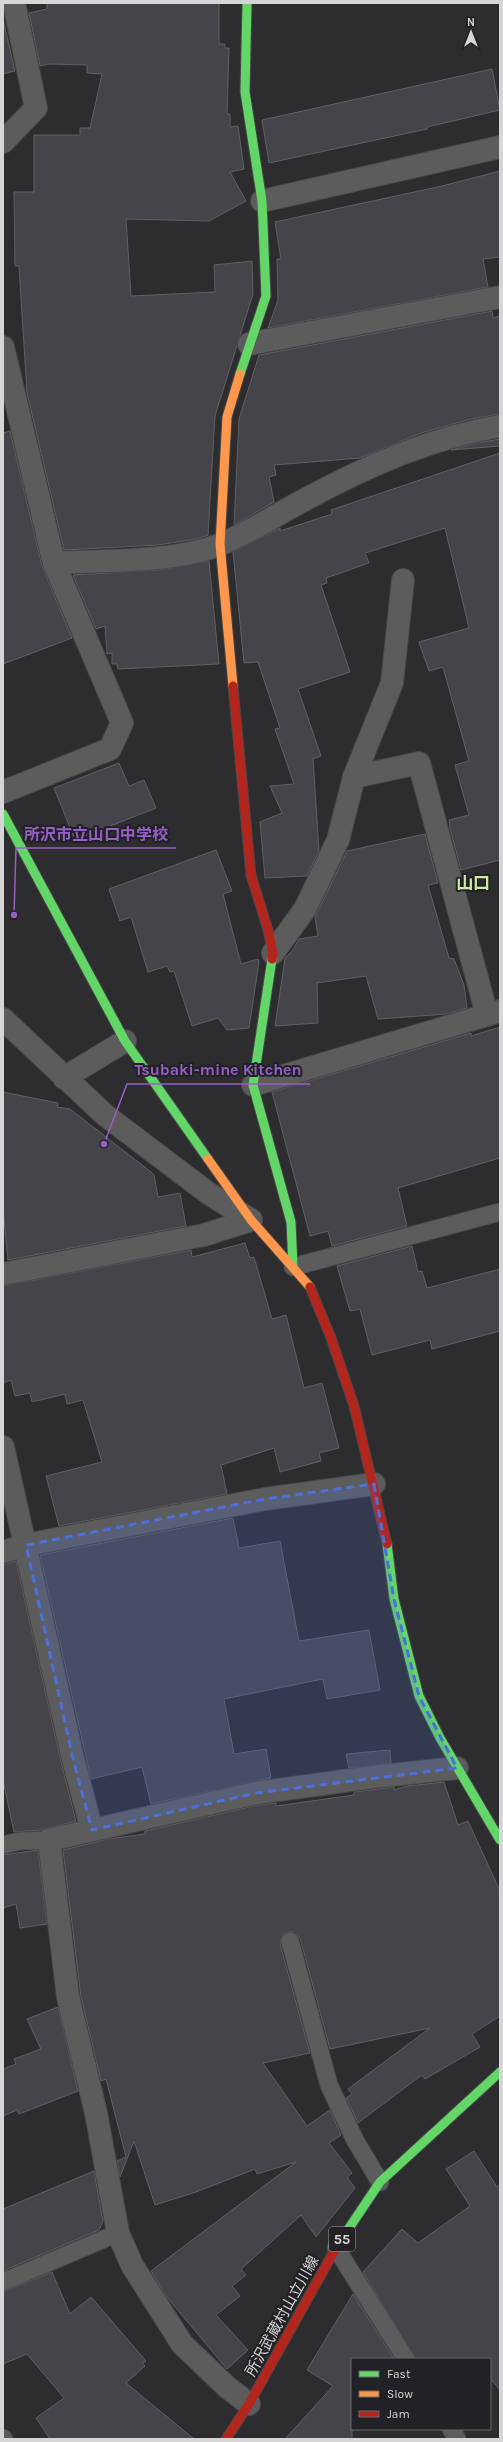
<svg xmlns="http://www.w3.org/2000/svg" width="503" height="2442" viewBox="0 0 503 2442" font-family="Karla,'Noto Sans JP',sans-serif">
	<rect width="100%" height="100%" fill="#2d2c2e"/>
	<!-- building -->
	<g fill="#46444b" stroke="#606061">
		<path d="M47,3h172v41h6v4h4l-2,66h3v13l8,-1 6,43 -14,3 16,29 -37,20 -83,-2 5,77 84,-4 -1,-27 38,-4 1,33 -38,122 -7,119 -11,4 -39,6 -94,5 -37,-157 -8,-127h-4l-1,-74h20v-57h46v-7h10l12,-54 -15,-1v-8l-38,-1 -9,2 -11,-53 18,-4z"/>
		<path d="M3,19l12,52 -12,3z"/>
		<path d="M492,69l8,41 -73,17v2l-158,34 -7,-43z"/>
		<path d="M500,171v86l-17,2 5,28 -220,41 10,-28 -1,-41h4l-6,-37 167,-36z"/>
		<path d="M492,311l1,7 7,-2v98l-29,5 -50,14 -61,25 -86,7 2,10 -7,2 5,25 -40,23 5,-106 20,-64z"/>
		<path d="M10,431l32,135 30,72 -69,26v-231z"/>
		<path d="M500,439v7l-49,4 26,-7z"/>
		<path d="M500,453v407l-39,10 -11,-42 -1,-8 20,-5 -14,-50 14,-4 -26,-94 -14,4 -10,-29 50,-14 -24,-100 -80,25 4,10 -43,15 1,5 -6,2 29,87 -52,17 23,67 -8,3 6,92 -12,25 -42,2 -5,-56 22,-9 -12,-27 24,-2 -19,-55 5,-1 -22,-66 -14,1 -11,-111 47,-24v3l52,-17 -1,-4z"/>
		<path d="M209,561l10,103 -101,5 -1,-5h-5v-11l-5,1 -2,-28 -9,3 -23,-54 87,-5z"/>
		<path d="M119,763l10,23 15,-6 12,28 -81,32 -21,-52z"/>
		<path d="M425,834l13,49 -10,2 21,73 5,1 10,26 3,23 -20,6 -69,5 -12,-43 -49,7 1,40 -43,3 10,-68 8,-8 6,-11 19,-3 -3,-19 32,-66z"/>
		<path d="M216,850l16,41 -9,3 18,70 17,-5 1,3 -10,66 -22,2 -9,-12 -26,8 -18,-55 -4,1 -3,-6 -19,6 -17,-55 -11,4 -11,-32z"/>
		<path d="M500,1027v131l-102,30 9,38 -75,20 -4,-15 -18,5 -38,-144 199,-59v3z"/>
		<path d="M3,1092l55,11 -1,4 13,2 81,63 3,3 4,22 22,-4 6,33 -178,34 -5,-52z"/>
		<path d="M245,1243l5,15 4,-1 18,62 14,-4 18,73 18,-5 17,65 -20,5 2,8 -41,11 -6,-24 -53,17 6,29 -168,32 -13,-50 56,-14 -19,-62 -16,4 -2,-10 -33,8 -2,-9 -15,3 -4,-16 -8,3v-97l188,-36 1,7z"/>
		<path d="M412,1246l6,26 4,-1 5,17 73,-19v62l-68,18 -2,-9 -58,15 -12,-46 -10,2 -13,-45z"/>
		<path d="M233,1518l6,30 41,-7 19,100 70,-11 11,60 -53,9 -4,-20 -99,20 10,55 32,-5 5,29 -120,26 -9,-37 -51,12 -51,-224z"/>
		<path d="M16,1561l45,201 15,59 -35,9 -27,2 -11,-52v-215z"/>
		<path d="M390,1750l1,13 -42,5 -3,-14z"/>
		<path d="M444,1782l14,43 10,-4 32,70v125l-28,18 8,13 -55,32 -3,-4 -64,48 -12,-25 6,-4 -4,-5 82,-61 -100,21 -30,-111 -8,-7 -9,3 -3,10 30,109 -47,10 44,63 23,-16 11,25 -12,8 23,30 -5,4 8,11 -39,49 -15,-22 -60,54 5,6 -14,11 8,10 -24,19 32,35 -21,19 -61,-73 -15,-25 145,-109 -39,12 -2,-5 -59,23 -41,13 -21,-64 -14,36 -3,-16 9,-4 -20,-78 -5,2 -20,-84 -18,-147 45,-11 37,-5v-3l113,-26 18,-2v3l78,-11v-3l40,-5v3l13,-4z"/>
		<path d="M38,1850l9,74 -27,4 -4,-24 -13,4v-53z"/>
		<path d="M58,2007l20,84 -59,23 -2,-4 -14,6v-47l13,-5 -2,-5 27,-10 -14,-30z"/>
		<path d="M474,2151l23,36 3,-2v205l-10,-12v-19h-74l-53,-87 39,-43 16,14 52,-37 -24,-37z"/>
		<path d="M94,2171l9,50 -4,9 -96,41v-62z"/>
		<path d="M52,2272l18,42 21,-17 55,64 -4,2 3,3 -19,17 68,56h-144l-14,-21 28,-20 -37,-44 -24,10v-72z"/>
		<path d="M353,2294l41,65h-42v80h-67l48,-53 -26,-16z"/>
	</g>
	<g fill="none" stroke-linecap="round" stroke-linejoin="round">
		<defs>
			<g id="lane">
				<path d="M293,1267l207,-55"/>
				<path d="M3,1845l17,-4 29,-1"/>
				<path d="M290,1941l39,144 26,55 25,42"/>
				<path d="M336,2248l70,111"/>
				<path d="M3,2282l115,-49"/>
				<path d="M451,2429l6,10"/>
				<path d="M3,2438l1,1"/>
			</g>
			<g id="street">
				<path d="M3,142l33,-34 -22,-105"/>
				<path d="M262,201l238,-54"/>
				<path d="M249,344l251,-47"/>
				<path d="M3,347l51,216 68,160 -12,26 -107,43"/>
				<path d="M54,563c51,-3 117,0 165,-18 30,-12 60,-32 89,-47 61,-33 123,-60 192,-72"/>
				<path d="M354,777l65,-14 68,252"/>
				<path d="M273,953l32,-44 33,-69 16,-63 38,-94 11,-103"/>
				<path d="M3,1019l102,96 103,78 43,27"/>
				<path d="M64,1078l61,-37"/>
				<path d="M253,1085l247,-74"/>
				<path d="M3,1274l201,-39 47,-15"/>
				<path d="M3,1447l70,312 19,71"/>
				<path d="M3,1552l23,-7 239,-46 109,-15"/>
				<path d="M249,2404l-22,-17 -45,-43 -50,-79 -14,-32 -22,-120 -28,-116 -19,-157 207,-47 117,-16 84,-9"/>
			</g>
			<g id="fast">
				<path d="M240,374l26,-78 -4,-95 -17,-109 2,-89"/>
				<path d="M3,814l122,227 83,118"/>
				<path d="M272,959l-19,126 38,137 2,45"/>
				<path d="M387,1544l7,55 25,97 21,42 60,102"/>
				<path d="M337,2246l43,-64 120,-110"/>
			</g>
			<g id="slow">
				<path d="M233,686l-13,-142 7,-127 13,-43"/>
				<path d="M208,1159l43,61 59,67"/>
			</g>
			<g id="jam">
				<path d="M233,686l18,189 17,55 5,23 -1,6"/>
				<path d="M310,1287l21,51 23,68 33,138"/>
				<path d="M226,2439l23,-35 88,-158"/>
			</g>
		</defs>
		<!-- lane casing -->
		<use href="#lane" stroke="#484749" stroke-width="19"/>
		<!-- street casing -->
		<use href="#street" stroke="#484749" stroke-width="24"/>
		<!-- fast casing -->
		<use href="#fast" stroke="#484749" stroke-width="11"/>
		<!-- slow casing -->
		<use href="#slow" stroke="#484749" stroke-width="11"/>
		<!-- jam casing -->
		<use href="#jam" stroke="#484749" stroke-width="11"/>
		<!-- lane -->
		<use href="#lane" stroke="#5d5c5d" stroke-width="17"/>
		<!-- street -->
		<use href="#street" stroke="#5d5c5d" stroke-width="22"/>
		<!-- fast -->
		<use href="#fast" stroke="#63d668" stroke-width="9"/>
		<!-- slow -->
		<use href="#slow" stroke="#ff974d" stroke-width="9"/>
		<!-- jam -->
		<use href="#jam" stroke="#b3261e" stroke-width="9"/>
	</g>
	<!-- marked area -->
	<path fill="#4b70d8" fill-opacity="0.2" stroke="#4b70d8" stroke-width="3" stroke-dasharray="8 5" stroke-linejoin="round" d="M374,1484l20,115 25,97 38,72 -201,25 -164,37 -19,-71 -47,-214 239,-46z"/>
	<g text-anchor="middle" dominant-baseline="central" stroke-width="4" stroke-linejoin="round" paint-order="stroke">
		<!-- shield labels -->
		<rect fill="#222125" stroke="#a09fa2" stroke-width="1" x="329" y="2227" width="26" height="24" rx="3"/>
		<g font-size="14" font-weight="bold" fill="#d6d5d8">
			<text x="342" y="2239">55</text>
		</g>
		<!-- street labels -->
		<g font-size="15" fill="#d6d5d8" stroke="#222125">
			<text transform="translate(282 2316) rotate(-61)">所沢武蔵村山立川線</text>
		</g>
		<!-- quarter labels -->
		<g font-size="17" font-weight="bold" fill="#cde9a0" stroke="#222125">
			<text x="473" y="883">山口</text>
		</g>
	</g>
	<!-- callouts -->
	<path fill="none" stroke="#965fc6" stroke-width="1.5" d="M14 915L16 848H176M104 1144L127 1084H310"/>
	<g fill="#965fc6" stroke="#222125" stroke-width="1.5">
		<circle cx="14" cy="915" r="4"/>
		<circle cx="104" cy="1144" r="4"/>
	</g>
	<g font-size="16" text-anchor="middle" font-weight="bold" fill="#965fc6" stroke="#222125" stroke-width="4" stroke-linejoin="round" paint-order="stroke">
		<text x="96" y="840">所沢市立山口中学校</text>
		<text x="218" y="1075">Tsubaki-mine Kitchen</text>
	</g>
	<!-- border -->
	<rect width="503" height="2442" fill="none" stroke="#d6d5d8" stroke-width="8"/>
	<!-- legend -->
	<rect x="351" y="2358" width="140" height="72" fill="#222125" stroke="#6a696d"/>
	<rect x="359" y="2371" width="20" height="6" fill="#63d668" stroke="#6a696d"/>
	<text x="387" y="2378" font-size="12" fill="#d6d5d8">Fast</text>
	<rect x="359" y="2391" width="20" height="6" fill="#ff974d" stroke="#6a696d"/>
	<text x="387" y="2398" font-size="12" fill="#d6d5d8">Slow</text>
	<rect x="359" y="2411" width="20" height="6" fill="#b3261e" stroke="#6a696d"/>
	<text x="387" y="2418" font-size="12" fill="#d6d5d8">Jam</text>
	<!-- north arrow -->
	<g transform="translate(471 32)" stroke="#222125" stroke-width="3" paint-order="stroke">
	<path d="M0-3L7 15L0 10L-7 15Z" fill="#d6d5d8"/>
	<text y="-6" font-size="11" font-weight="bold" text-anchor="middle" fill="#d6d5d8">N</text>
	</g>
</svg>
